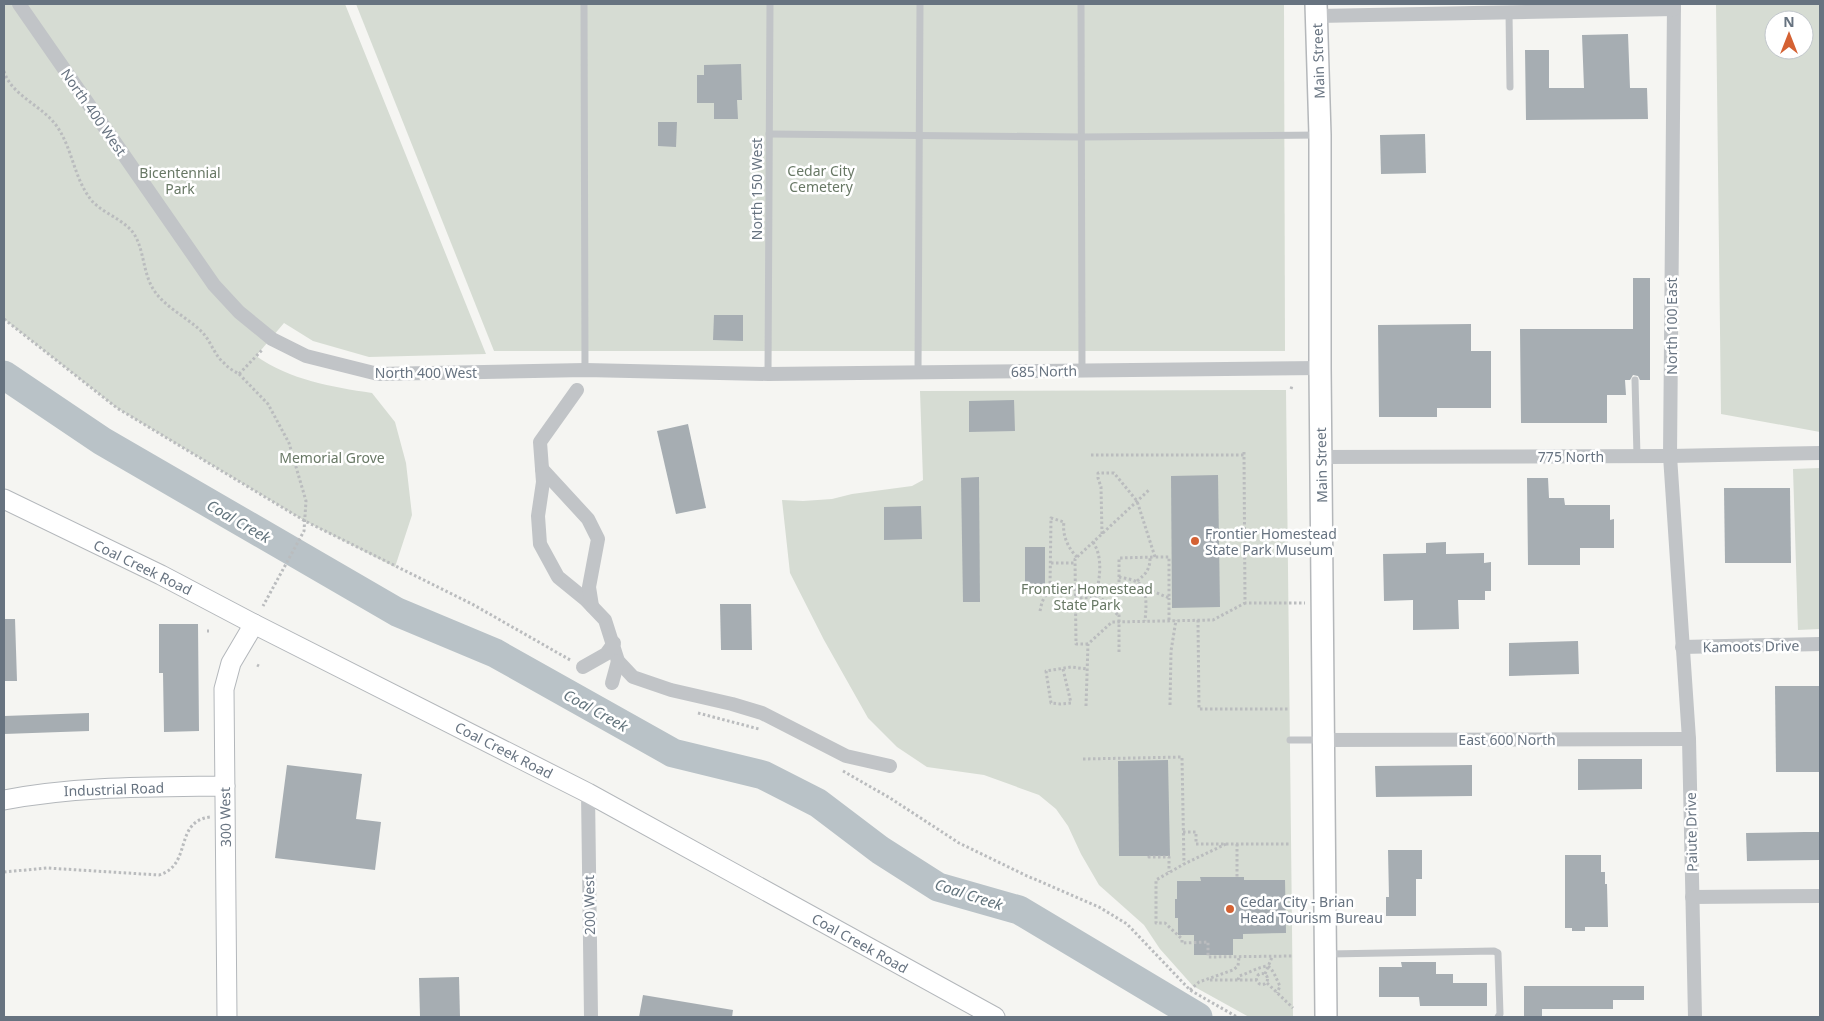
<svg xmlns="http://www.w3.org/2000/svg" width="1824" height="1021" viewBox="0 0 1824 1021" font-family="'Noto Sans',sans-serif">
	<rect width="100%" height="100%" fill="#f5f5f2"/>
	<!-- green -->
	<g fill="#d6dcd3" fill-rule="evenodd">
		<path d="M4,4h341l141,350 -117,3 -56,-16 -29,-18 -28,33c34,24 76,31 116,37l23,29 11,41 6,52 -17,52 -90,-46 -188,-113 -113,-89z"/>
		<path d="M356,4h928l1,347h-791z"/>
		<path d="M1716,4h104v428l-99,-18zM1774,20h30v30h-30z"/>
		<path d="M1286,390l7,627h-44l-56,-31 -33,-37 -16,-24 -45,-40 -18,-31 -13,-28 -12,-17 -17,-14 -55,-20 -57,-8 -30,-20 -29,-29 -44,-78 -34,-67 -8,-73 21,1 29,-2 20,-5 60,-8 11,-6 -3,-89z"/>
		<path d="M1820,468v161l-22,1 -5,-161z"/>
	</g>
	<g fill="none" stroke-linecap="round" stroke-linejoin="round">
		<!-- river -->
		<path stroke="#b9c2c7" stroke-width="29" d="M4,375l98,66 295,171 98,41 178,100 90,22 55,28 62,47 58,37 81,23 179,107"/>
	</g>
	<!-- building -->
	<g fill="#a6adb2">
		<path d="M1628,34l2,54h17l1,31 -122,1 -1,-70h24v38h35l-2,-53z"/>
		<path d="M741,64l1,36h-5l1,19h-24v-16h-17v-28h7v-10z"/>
		<path d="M658,122h19l-1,25 -18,-1z"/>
		<path d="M1425,134l1,39 -45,1 -1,-39z"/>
		<path d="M1633,278h17v102h-10l-2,-4 -5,-1 -3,5h-5l1,15h-19v28h-86l-1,-94h113z"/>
		<path d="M714,315h29v26l-30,-1z"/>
		<path d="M1471,324v27h20v57h-54v9h-58l-1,-92z"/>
		<path d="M1014,400l1,31 -46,1v-31z"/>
		<path d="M688,424l18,84 -30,6 -19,-83z"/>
		<path d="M1218,475l2,132 -48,1 -1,-132z"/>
		<path d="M979,477l1,125h-17l-2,-124z"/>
		<path d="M1527,478h21l1,20h15l1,7h45v15l4,-1v29h-34v17h-52z"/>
		<path d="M1724,488h66l1,75h-66z"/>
		<path d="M921,506l1,33 -38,1v-33z"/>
		<path d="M1446,542v12l38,-1v10l7,-1v29h-6v9h-27l1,29 -46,1v-30l-29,1 -1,-47 43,-1v-10z"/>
		<rect x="1025" y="547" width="20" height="38"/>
		<path d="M720,604h31l1,46h-31z"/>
		<path d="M4,619h11l2,62h-13z"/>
		<path d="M159,624h39l1,107 -35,1 -1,-59h-4z"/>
		<path d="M1578,641l1,33 -70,2v-33z"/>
		<path d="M1775,686h44l1,86h-44z"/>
		<path d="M89,713v18l-85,3v-18z"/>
		<path d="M1578,759h64v30l-64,1z"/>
		<path d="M1168,760l2,96h-51l-1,-95z"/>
		<path d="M287,765l75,9 -6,45 25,3 -6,48 -100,-12z"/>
		<path d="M1472,765v31l-96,1 -1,-31z"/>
		<path d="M1805,832h15v28l-73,1 -1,-28z"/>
		<path d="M1388,850h34v29h-6v37h-30v-19h3z"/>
		<path d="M1565,855h36v17h4v12h2l1,43h-23v4h-13v-3h-7z"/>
		<path d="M1200,877h44v3h41l1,53 -43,1v5h-10v16h-39v-20h-16v-17h-3v-19h2v-18h24z"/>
		<path d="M1401,962h35v12h17v9h34v23h-67l-1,-9h-40v-30h23z"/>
		<path d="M459,977l1,40h-40l-1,-39z"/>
		<path d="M1524,986h120v14h-31v9h-71v8h-18z"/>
		<path d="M643,995l90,15 -1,7h-93z"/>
	</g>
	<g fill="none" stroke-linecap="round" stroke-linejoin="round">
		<defs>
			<g id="secondary">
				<path d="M4,499l157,76 93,49 334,169 407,224"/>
				<path d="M4,800c73,-14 146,-13 221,-14"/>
				<path d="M227,1017l-3,-328 7,-26 23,-39"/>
			</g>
			<path id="primary" d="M1316,4l4,131v233l6,649"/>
		</defs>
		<!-- secondary casing -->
		<use href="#secondary" stroke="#b3b7bb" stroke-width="21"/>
		<!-- primary casing -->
		<use href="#primary" stroke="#b4b7ba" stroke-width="24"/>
		<!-- path -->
		<g stroke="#babcbe" stroke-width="3" stroke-dasharray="2.5 2.5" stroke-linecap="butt">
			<path d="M4,71c7,25 40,35 54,57 14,21 16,48 31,69 9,14 30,20 42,33 13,15 11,39 21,57 11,20 34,29 50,45 9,9 12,23 22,31 4,5 10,8 15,11l24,-25"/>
			<path d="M4,319l113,89 188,113 167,83 100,57"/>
			<path d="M239,374l29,30 21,39 17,58 -2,30 -41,75"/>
			<path d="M1291,389l1,-3"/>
			<path d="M1244,452l1,151h60"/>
			<path d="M1091,455h153"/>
			<path d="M1102,534l-1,-47 -3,-9v-5h16l23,28 18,56 -36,1v95"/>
			<path d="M1051,563h24"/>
			<path d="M1119,577c5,1 11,2 16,4 14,5 11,28 10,40"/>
			<path d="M1137,581c9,-7 13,-12 13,-23"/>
			<path d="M1143,587l26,11v-41h-14"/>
			<path d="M1097,590l3,7 19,19"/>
			<path d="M1075,598l21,-1c3,-18 8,-38 -3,-55"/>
			<path d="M1040,611l2,-9 8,-15 1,-69 13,4c-2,13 4,26 13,35"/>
			<path d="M1169,620v-22"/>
			<path d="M1198,620l1,89h91"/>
			<path d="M207,631h2"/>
			<path d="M1088,644h-12l-1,-85 74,-69"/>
			<path d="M257,665l2,1"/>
			<path d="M1063,669l8,34 -11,1 -9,-1 -5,-32 25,-4 16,2"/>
			<path d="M1170,705l1,-54 5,-31"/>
			<path d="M1086,706l2,-62 24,-22 101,-2 32,-17"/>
			<path d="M698,713l61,16"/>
			<path d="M1182,758l2,106"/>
			<path d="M1083,759l99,-2"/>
			<path d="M843,771l47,27 69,45 66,32 74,32 28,17 63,66 47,27"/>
			<path d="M1183,832h13v12h95"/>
			<path d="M1226,844l-42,20 -28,16v43h9l17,16v4l26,-1v15l85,-1"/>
			<path d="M1237,844v33"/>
			<path d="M1149,856v1h20v15"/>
			<path d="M4,872l43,-4 112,7c34,-10 14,-53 51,-58"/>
			<circle cx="1262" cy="979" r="5.5"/>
			<path d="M1265,974l7,-17"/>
			<path d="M1210,980h47"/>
			<path d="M1238,980l1,-4c10,-3 19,-9 29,-10 7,6 8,13 12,20l-3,7"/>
			<path d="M1267,983l26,25"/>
			<path d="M1190,990l9,-8 34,-12 5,-4 1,-9"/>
		</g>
		<!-- lane -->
		<g stroke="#c1c4c7" stroke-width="7">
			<path d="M584,4l1,366"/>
			<path d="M1081,4l1,367"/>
			<path d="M1509,12l1,75"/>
			<path d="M769,134l312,3 238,-2"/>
			<path d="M918,373l2,-369"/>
			<path d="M768,374l2,-370"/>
			<path d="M1635,380l2,76"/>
			<path d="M1290,740h32"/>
			<path d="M1329,954l165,-3 4,2 2,61 -2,3"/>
		</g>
		<!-- street -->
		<g stroke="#c1c4c7" stroke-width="14">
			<path d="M19,4l195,281 25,27 33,27 34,17 72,18 207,-4 183,4 552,-6"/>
			<path d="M1674,4l-4,452 19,283 6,278"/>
			<path d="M1317,16l357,-7"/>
			<path d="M577,390l-37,52 3,40 -5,34 2,28 18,33 27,22 20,21 13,41 15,16 38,13 61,14 30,9 84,43 44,10"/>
			<path d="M1321,457l349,-1 150,-3"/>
			<path d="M542,469l46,50 10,20 -9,48 3,19"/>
			<path d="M1682,647l138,-3"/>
			<path d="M583,667l23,-13 8,-11"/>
			<path d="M612,683l6,-22"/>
			<path d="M1325,740l364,-1"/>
			<path d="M588,793l3,224"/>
			<path d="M1692,897l128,-1"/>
		</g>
		<!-- secondary -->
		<use href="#secondary" stroke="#fff" stroke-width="19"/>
		<!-- primary -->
		<use href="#primary" stroke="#fff" stroke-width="21"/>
	</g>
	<!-- markers -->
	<g fill="#d46133" stroke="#fff" stroke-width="2">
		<circle cx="1195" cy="541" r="5"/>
		<circle cx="1230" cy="909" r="5"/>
	</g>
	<g text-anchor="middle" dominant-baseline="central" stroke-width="5" stroke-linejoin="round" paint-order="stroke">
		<!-- street labels -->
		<g font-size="14" fill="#677380" stroke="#fff">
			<text transform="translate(1318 61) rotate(-92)">Main Street</text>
			<text transform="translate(94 112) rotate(55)">North 400 West</text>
			<text transform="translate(756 189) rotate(-90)">North 150 West</text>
			<text transform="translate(1671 326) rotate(-90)">North 100 East</text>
			<text transform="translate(1044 371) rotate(-1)">685 North</text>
			<text x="426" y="372">North 400 West</text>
			<text x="1571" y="456">775 North</text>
			<text transform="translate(1321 465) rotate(-91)">Main Street</text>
			<text transform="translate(143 567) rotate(26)">Coal Creek Road</text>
			<text transform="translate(1751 646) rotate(-1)">Kamoots Drive</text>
			<text x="1507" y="739">East 600 North</text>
			<text transform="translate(504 750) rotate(27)">Coal Creek Road</text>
			<text transform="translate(114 789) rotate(-2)">Industrial Road</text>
			<text transform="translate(225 817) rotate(-91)">300 West</text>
			<text transform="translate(1691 832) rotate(-91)">Paiute Drive</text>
			<text transform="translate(589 905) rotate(-91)">200 West</text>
			<text transform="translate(860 943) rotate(29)">Coal Creek Road</text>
		</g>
		<!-- park labels -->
		<g font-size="14" fill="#687865" stroke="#fff">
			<text x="821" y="170">Cedar City<tspan x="821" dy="16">Cemetery</tspan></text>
			<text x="180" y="172">Bicentennial<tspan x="180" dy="16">Park</tspan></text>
			<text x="332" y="457">Memorial Grove</text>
			<text x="1087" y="588">Frontier Homestead<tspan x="1087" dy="16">State Park</tspan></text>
		</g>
		<!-- poi labels -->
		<g font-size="14" fill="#677380" stroke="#fff" text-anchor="start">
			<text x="1205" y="533">Frontier Homestead<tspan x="1205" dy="16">State Park Museum</tspan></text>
			<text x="1240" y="901">Cedar City - Brian<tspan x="1240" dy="16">Head Tourism Bureau</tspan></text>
		</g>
		<!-- water labels -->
		<g font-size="15" font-style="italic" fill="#63747d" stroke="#fff">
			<text transform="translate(239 521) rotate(30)">Coal Creek</text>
			<text transform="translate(596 710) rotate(29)">Coal Creek</text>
			<text transform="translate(969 894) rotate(18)">Coal Creek</text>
		</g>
	</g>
	<!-- border -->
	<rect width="1824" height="1021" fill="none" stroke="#677380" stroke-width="10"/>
	<!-- north arrow -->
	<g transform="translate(1789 35)"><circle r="24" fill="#ffffff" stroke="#c2c7cc"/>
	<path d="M0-4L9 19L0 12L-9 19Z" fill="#d46133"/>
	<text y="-8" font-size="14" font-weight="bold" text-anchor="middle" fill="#677380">N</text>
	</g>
</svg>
